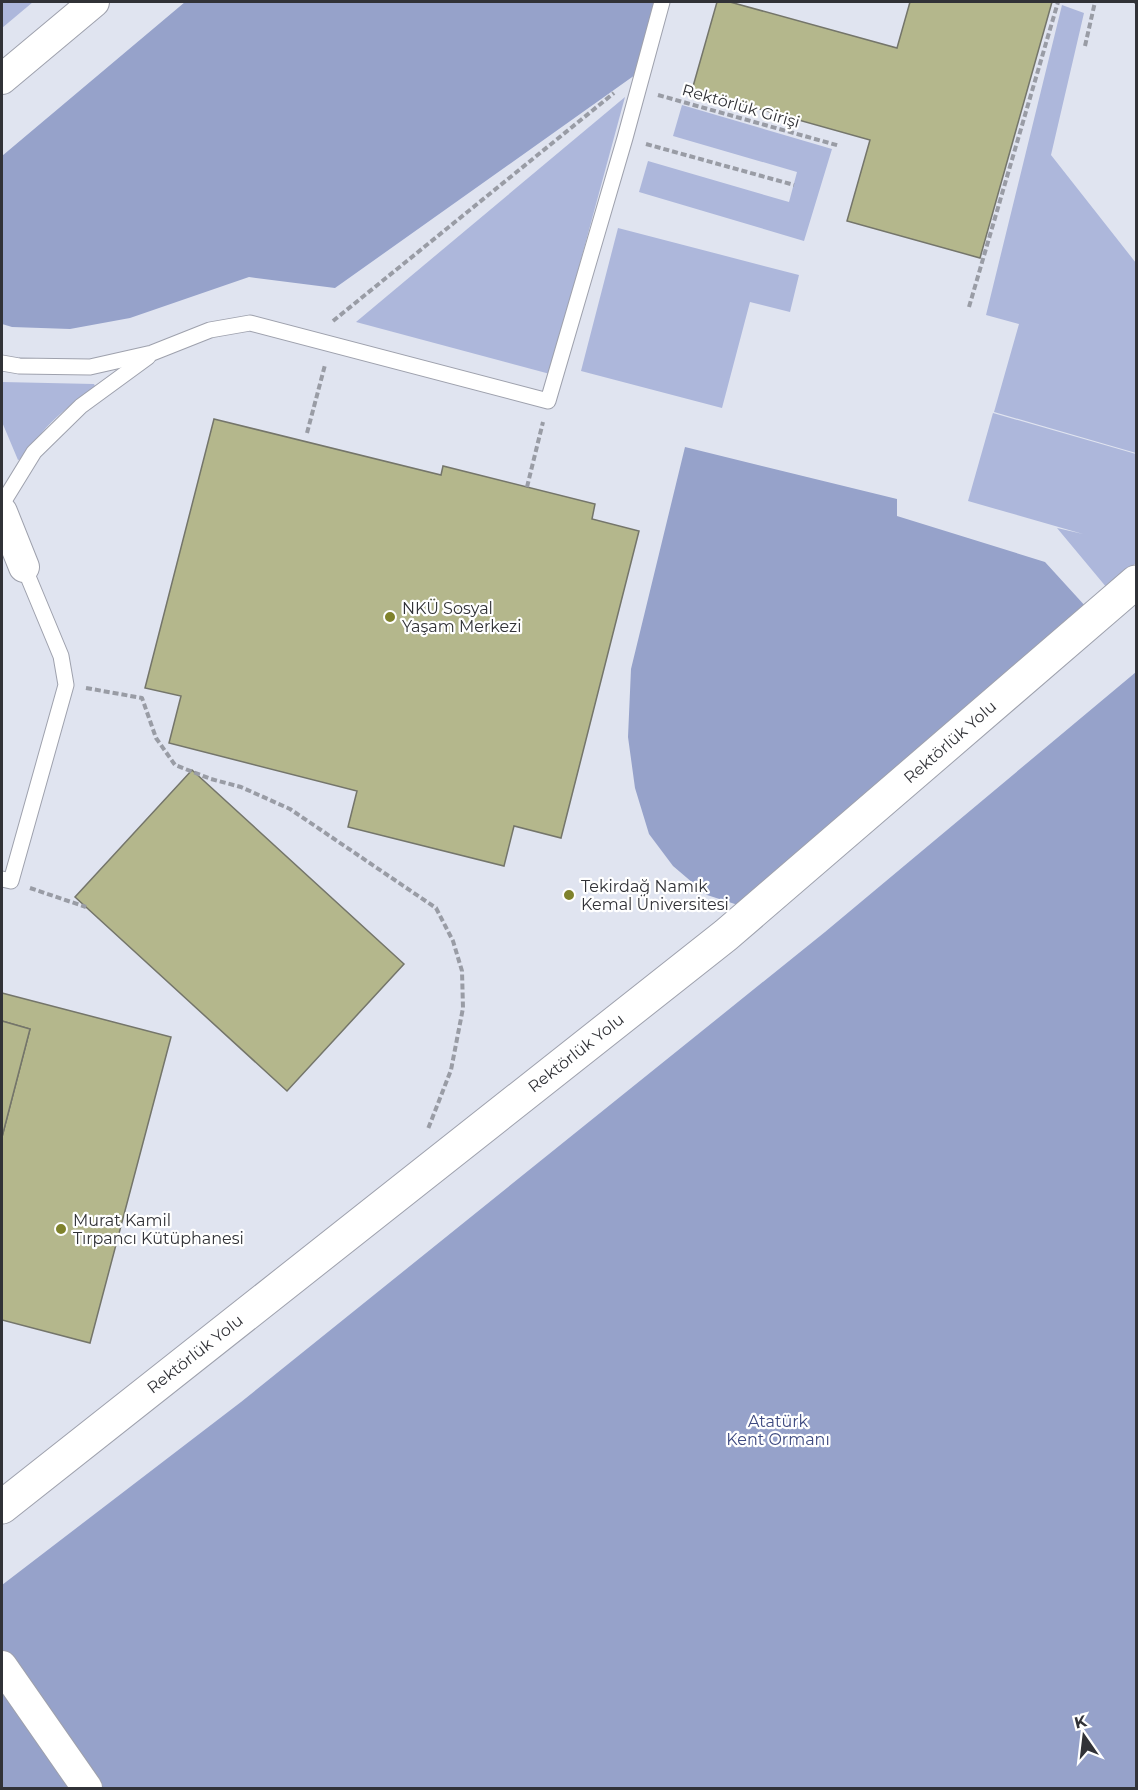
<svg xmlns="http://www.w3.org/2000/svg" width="1138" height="1790" viewBox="0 0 1138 1790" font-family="Montserrat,sans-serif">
	<rect width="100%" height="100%" fill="#e0e4f0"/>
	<!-- green -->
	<g fill="#adb7db">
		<path d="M2,2h31l-31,26z"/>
		<path d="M1062,5l22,8 -33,142 85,108v190l-142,-41 25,-88 -33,-9z"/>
		<path d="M625,97l-75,277 -194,-52z"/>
		<path d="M682,105l150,44 -28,92 -165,-49 9,-31 141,41 8,-30 -124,-36z"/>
		<path d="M618,228l181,47 -9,37 -40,-10 -28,106 -141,-37z"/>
		<path d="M2,382l92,2 2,4c-29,18 -55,39 -71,70l-7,2 -16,-38z"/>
		<path d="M993,413l143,41v109l-29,25 -50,-60 26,6 -115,-33z"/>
	</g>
	<!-- forest -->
	<g fill="#96a2ca">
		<path d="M185,2h477l-20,68 -307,218 -86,-11 -119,41 -60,11 -58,-2 -10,-3v-168z"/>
		<path d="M685,447l212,52v17l148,46 42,46 -349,297 -31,-10 -34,-29 -24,-32 -14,-46 -7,-51 3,-68z"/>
		<path d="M1136,672v1116h-1134v-203l239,-183 584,-470z"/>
	</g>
	<!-- building -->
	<g fill="#b4b78c" stroke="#74756a" stroke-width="1.5">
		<path d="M717,2h13l167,46 13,-46h142l-72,256 -133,-37 23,-81 -178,-50z"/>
		<path d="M214,419l227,56 2,-9 152,38 -3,15 47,12 -78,307 -47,-12 -10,40 -156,-39 9,-36 -188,-48 12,-47 -36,-8z"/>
		<path d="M192,770l212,194 -117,127 -212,-194z"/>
		<path d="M2,993l169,44 -81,306 -88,-23v-183l28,-108 -28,-8z"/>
		<path d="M2,1021l28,8 -28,108z"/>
	</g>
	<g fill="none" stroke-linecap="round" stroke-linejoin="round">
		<defs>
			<g id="service">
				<path d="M2,363l17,3 71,1 62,-14 58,-23 40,-7 298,78 77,-263 37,-136"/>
				<path d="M2,504l32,-52 47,-46 67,-49"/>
				<path d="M2,879l9,2 55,-196 -5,-29 -37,-89"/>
			</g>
			<g id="minor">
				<path d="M2,79l92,-77"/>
				<path d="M2,512l22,55"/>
				<path d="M2,1666l85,122"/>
			</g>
			<path id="tertiary" d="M2,1507l724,-572 410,-353"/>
		</defs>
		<!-- service casing -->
		<use href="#service" stroke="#9ea1ad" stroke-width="17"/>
		<!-- minor casing -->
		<use href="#minor" stroke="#9ea1ad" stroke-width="32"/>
		<!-- tertiary casing -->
		<use href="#tertiary" stroke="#9ea1ad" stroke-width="35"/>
		<!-- path -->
		<g stroke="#999ca5" stroke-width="4" stroke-dasharray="6 3" stroke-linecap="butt">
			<path d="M1134,2h2"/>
			<path d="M1085,46l10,-44"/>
			<path d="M658,95l182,51"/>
			<path d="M646,144l148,41"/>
			<path d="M969,307l89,-305"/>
			<path d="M333,321l281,-228"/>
			<path d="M307,433l18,-68"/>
			<path d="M527,487l16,-65"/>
			<path d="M86,688l56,10 14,40 19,27 36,14 30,8 49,22 146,99 17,33 9,30 1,37 -12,62 -23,59"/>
			<path d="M30,888l56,19"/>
		</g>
		<!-- service -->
		<use href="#service" stroke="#fff" stroke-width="15"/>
		<!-- minor -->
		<use href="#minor" stroke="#fff" stroke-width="30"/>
		<!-- tertiary -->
		<use href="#tertiary" stroke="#fff" stroke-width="33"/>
	</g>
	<!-- markers -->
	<g fill="#7f822c" stroke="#fff" stroke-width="2">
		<circle cx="390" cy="617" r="6"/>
		<circle cx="569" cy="895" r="6"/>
		<circle cx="61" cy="1229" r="6"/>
	</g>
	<g text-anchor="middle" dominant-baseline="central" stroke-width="4.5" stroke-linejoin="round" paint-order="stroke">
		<!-- street labels -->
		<g font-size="16" fill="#313237" stroke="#fff">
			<text transform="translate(741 106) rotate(16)">Rektörlük Girişi</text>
			<text transform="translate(950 742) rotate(-41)">Rektörlük Yolu</text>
			<text transform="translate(576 1053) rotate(-38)">Rektörlük Yolu</text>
			<text transform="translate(195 1354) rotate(-38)">Rektörlük Yolu</text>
		</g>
		<!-- poi labels -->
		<g font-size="16" fill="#313237" stroke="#fff" text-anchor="start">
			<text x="402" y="608">NKÜ Sosyal<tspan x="402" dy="18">Yaşam Merkezi</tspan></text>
			<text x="581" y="886">Tekirdağ Namık<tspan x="581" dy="18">Kemal Üniversitesi</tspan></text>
			<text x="73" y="1220">Murat Kamil<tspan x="73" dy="18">Tırpancı Kütüphanesi</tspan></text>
		</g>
		<!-- park labels -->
		<g font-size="16" fill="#3e4a80" stroke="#fff">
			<text x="778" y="1421">Atatürk<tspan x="778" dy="18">Kent Ormanı</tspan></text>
		</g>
	</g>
	<!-- border -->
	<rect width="1138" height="1790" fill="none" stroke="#313237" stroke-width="6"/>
	<!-- north arrow -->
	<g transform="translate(1084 1736) rotate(346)" stroke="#ffffff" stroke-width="4.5" paint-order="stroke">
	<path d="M0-4.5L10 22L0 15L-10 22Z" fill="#313237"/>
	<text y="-9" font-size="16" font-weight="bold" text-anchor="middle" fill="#313237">K</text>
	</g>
</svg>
